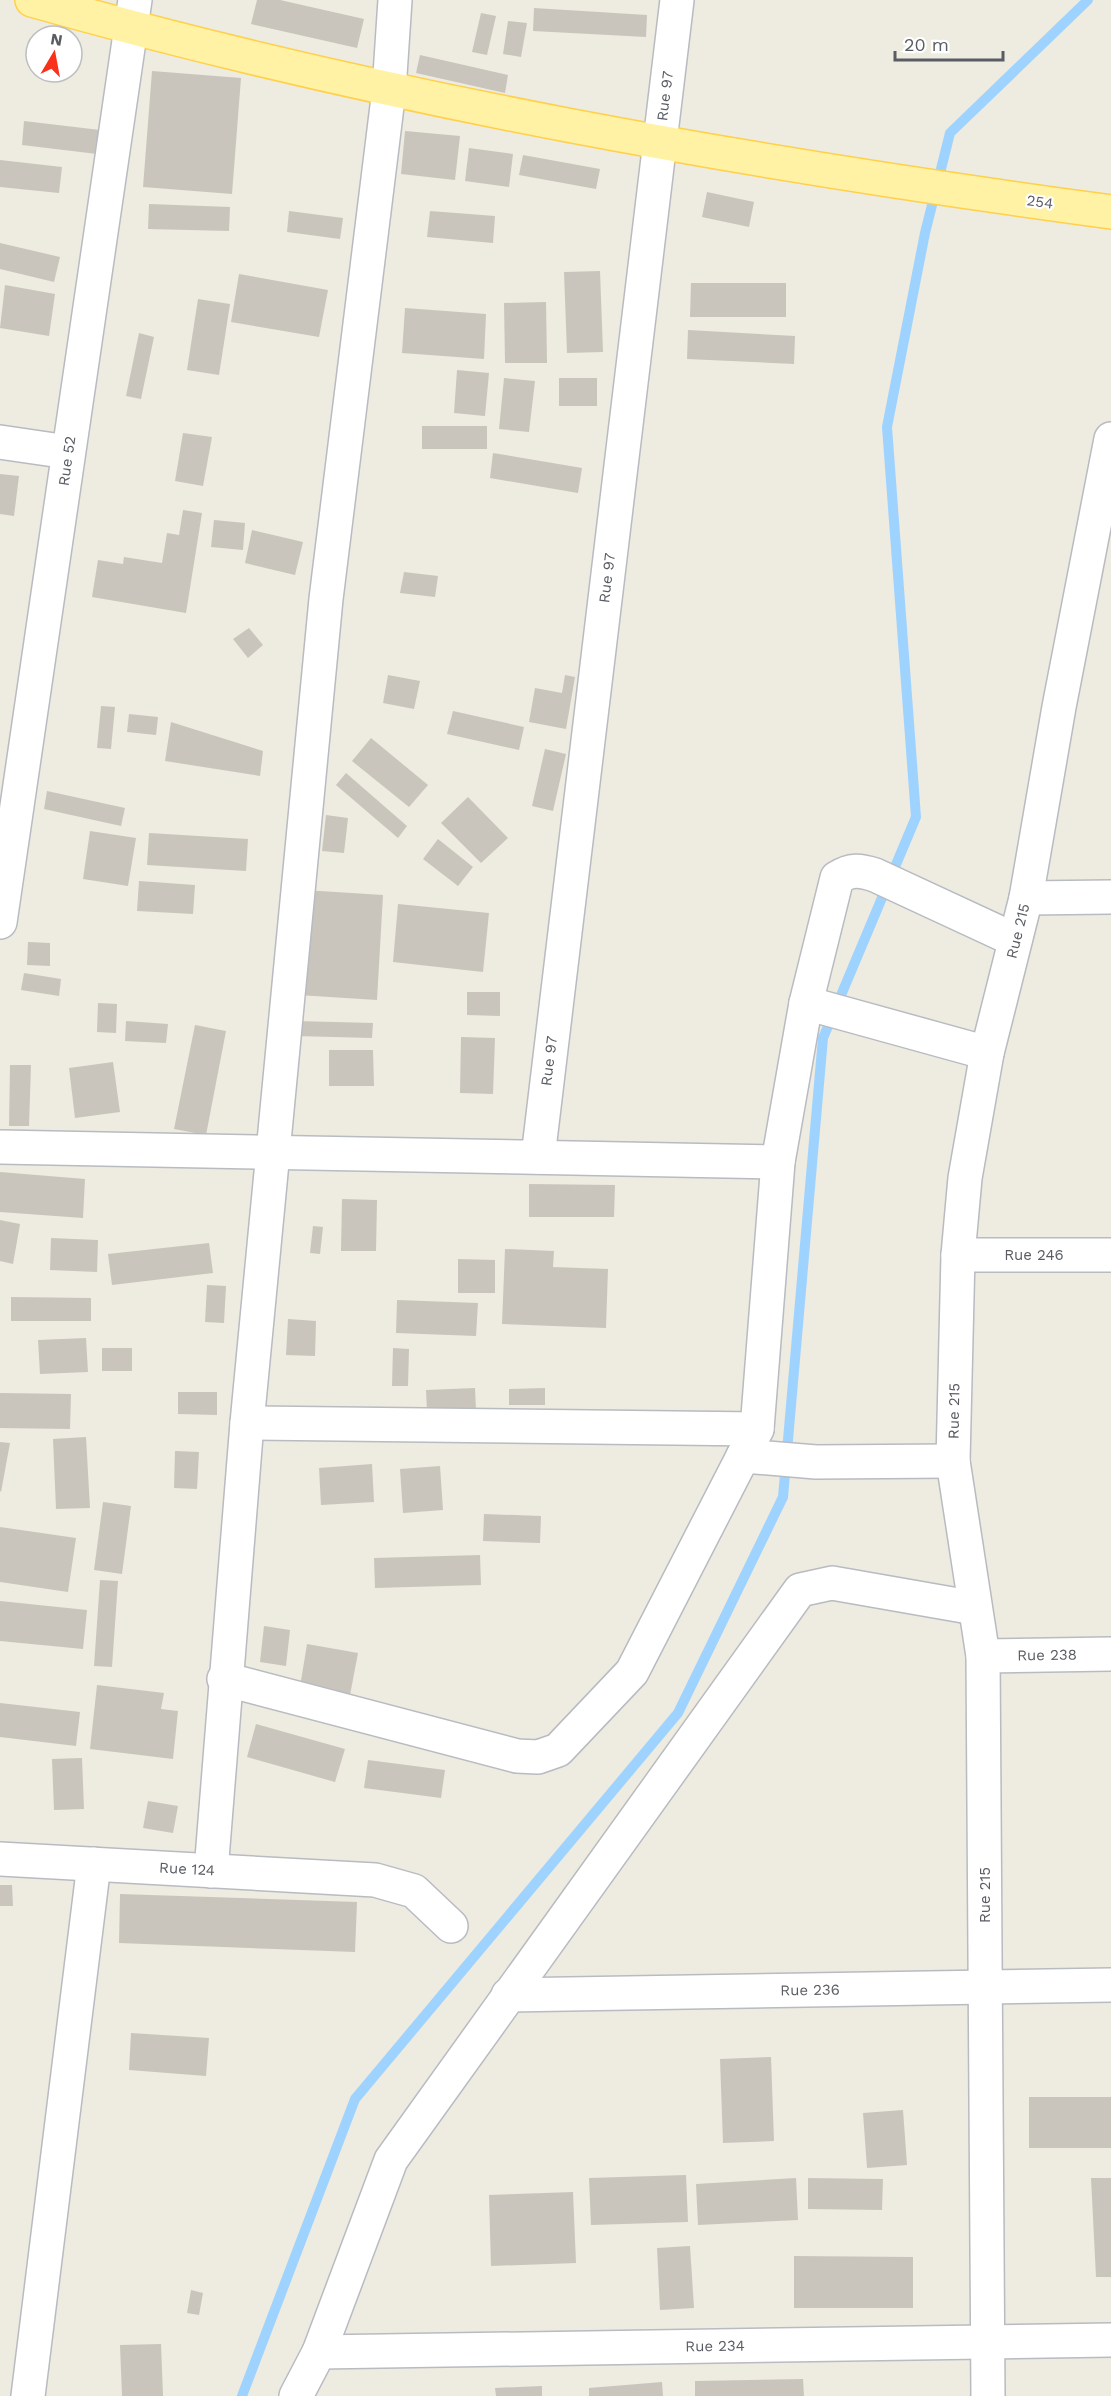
<svg xmlns="http://www.w3.org/2000/svg" width="1111" height="2396" viewBox="0 0 1111 2396" font-family="'Work Sans',sans-serif">
	<rect width="100%" height="100%" fill="#eeebe0"/>
	<g fill="none" stroke-linecap="round" stroke-linejoin="round">
		<!-- stream -->
		<path stroke="#9fd3ff" stroke-width="10" d="M242,2396l113,-297 323,-386 105,-216 40,-459 93,-221 -29,-390 38,-194 25,-100 138,-133"/>
	</g>
	<!-- building -->
	<g fill="#c9c5bd">
		<path d="M257,0h23l84,19 -7,29 -106,-24z"/>
		<path d="M534,8l113,7 -1,22 -113,-6z"/>
		<path d="M481,13l15,3 -9,39 -15,-3z"/>
		<path d="M508,21l19,2 -6,34 -18,-3z"/>
		<path d="M72,46l10,4 -6,15 -4,-2z"/>
		<path d="M420,55l88,20 -3,18 -89,-20z"/>
		<path d="M152,71l89,7 -9,116 -89,-7z"/>
		<path d="M24,121l76,9 -3,24 -75,-9z"/>
		<path d="M405,131l55,5 -5,44 -54,-6z"/>
		<path d="M469,148l44,6 -4,33 -44,-6z"/>
		<path d="M523,155l77,14 -4,20 -77,-14z"/>
		<path d="M0,160l62,7 -3,26 -59,-6z"/>
		<path d="M707,192l47,10 -5,25 -47,-10z"/>
		<path d="M149,204l81,3 -1,24 -81,-2z"/>
		<path d="M289,211l54,7 -3,21 -53,-7z"/>
		<path d="M430,211l65,5 -2,27 -66,-6z"/>
		<path d="M0,243l60,14 -6,25 -54,-13z"/>
		<path d="M600,271l3,81 -36,1 -3,-81z"/>
		<path d="M239,274l89,16 -9,47 -88,-15z"/>
		<path d="M691,283h95v34h-96z"/>
		<path d="M5,285l50,9 -6,42 -49,-8z"/>
		<path d="M198,299l32,5 -11,71 -32,-5z"/>
		<path d="M546,302l1,61h-42l-1,-60z"/>
		<path d="M405,308l81,6 -2,45 -82,-6z"/>
		<path d="M688,330l107,6 -1,28 -107,-5z"/>
		<path d="M139,333l15,4 -13,62 -15,-3z"/>
		<path d="M457,370l32,3 -4,43 -31,-3z"/>
		<path d="M504,378l31,3 -6,51 -30,-3z"/>
		<rect x="559" y="378" width="38" height="28"/>
		<rect x="422" y="426" width="65" height="23"/>
		<path d="M183,433l29,4 -9,49 -28,-5z"/>
		<path d="M493,453l89,15 -4,25 -88,-15z"/>
		<path d="M0,474l19,2 -5,40 -14,-2z"/>
		<path d="M183,510l19,3 -16,100 -94,-16 6,-37 25,4 1,-7 38,6 5,-30 12,2z"/>
		<path d="M214,520l31,3 -2,27 -32,-3z"/>
		<path d="M252,530l51,12 -8,33 -50,-12z"/>
		<path d="M404,572l34,4 -3,21 -35,-4z"/>
		<path d="M249,628l14,17 -15,13 -15,-19z"/>
		<path d="M388,675l32,6 -6,28 -31,-6z"/>
		<path d="M565,675l10,2 -9,52 -37,-7 6,-34 27,5z"/>
		<path d="M101,706l14,1 -4,42 -14,-1z"/>
		<path d="M453,711l71,16 -5,23 -72,-16z"/>
		<path d="M129,714l29,3 -2,18 -29,-3z"/>
		<path d="M171,722l92,29 -3,25 -95,-15z"/>
		<path d="M371,738l57,47 -19,22 -57,-46z"/>
		<path d="M545,749l21,5 -13,57 -21,-5z"/>
		<path d="M346,773l61,53 -9,12 -62,-53z"/>
		<path d="M47,791l78,17 -4,18 -77,-17z"/>
		<path d="M468,797l40,41 -27,25 -40,-40z"/>
		<path d="M326,815l22,3 -4,35 -22,-2z"/>
		<path d="M90,831l46,7 -8,48 -45,-7z"/>
		<path d="M149,833l99,6 -2,32 -99,-6z"/>
		<path d="M438,839l35,28 -15,19 -35,-27z"/>
		<path d="M139,881l56,4 -2,29 -56,-3z"/>
		<path d="M304,890l79,5 -6,105 -79,-5z"/>
		<path d="M398,904l91,9 -6,59 -90,-10z"/>
		<path d="M28,942l22,1v23l-23,-1z"/>
		<path d="M24,973l37,6 -2,17 -38,-6z"/>
		<path d="M467,992h33v24l-33,-1z"/>
		<path d="M98,1003l19,1 -1,29 -19,-1z"/>
		<path d="M126,1021l42,3 -2,19 -41,-2z"/>
		<path d="M295,1021l78,2 -1,15 -78,-2z"/>
		<path d="M195,1025l31,6 -20,104 -32,-6z"/>
		<path d="M461,1037l34,1 -2,56 -33,-1z"/>
		<path d="M329,1050h44l1,36h-45z"/>
		<path d="M113,1062l7,50 -45,6 -6,-50z"/>
		<path d="M10,1065h21l-2,61h-20z"/>
		<path d="M0,1172l85,7 -2,39 -83,-6z"/>
		<path d="M529,1184l86,1 -1,32h-85z"/>
		<path d="M342,1199l35,1 -1,51h-35z"/>
		<path d="M0,1220l20,4 -7,40 -13,-3z"/>
		<path d="M313,1226l10,1 -3,27 -10,-1z"/>
		<path d="M51,1238l47,2 -1,32 -47,-2z"/>
		<path d="M209,1243l4,30 -101,12 -4,-31z"/>
		<path d="M505,1249l49,2 -1,16 55,2 -2,59 -104,-4z"/>
		<path d="M458,1259l37,1v33h-37z"/>
		<path d="M207,1285l19,1 -2,37 -19,-1z"/>
		<path d="M11,1297l80,1v23h-80z"/>
		<path d="M397,1300l81,3 -2,33 -80,-3z"/>
		<path d="M288,1319l28,2 -1,35 -29,-1z"/>
		<path d="M86,1338l2,34 -48,2 -2,-34z"/>
		<rect x="102" y="1348" width="30" height="23"/>
		<path d="M393,1348l16,1 -1,37h-16z"/>
		<path d="M475,1388l1,23 -49,1 -1,-22z"/>
		<path d="M545,1388v17h-36v-16z"/>
		<path d="M178,1392h39v23l-39,-1z"/>
		<path d="M0,1393l71,1 -1,35 -70,-1z"/>
		<path d="M86,1437l4,71 -34,1 -3,-70z"/>
		<path d="M0,1442l10,1 -9,49 -1,-1z"/>
		<path d="M175,1451l24,1 -2,37 -23,-1z"/>
		<path d="M372,1464l2,38 -53,3 -2,-37z"/>
		<path d="M440,1466l3,44 -40,3 -3,-44z"/>
		<path d="M103,1502l28,4 -9,68 -28,-4z"/>
		<path d="M484,1514l57,2 -1,27 -57,-2z"/>
		<path d="M0,1527l76,11 -8,54 -68,-10z"/>
		<path d="M480,1555l1,30 -106,3 -1,-30z"/>
		<path d="M100,1580l18,1 -6,86 -18,-1z"/>
		<path d="M0,1601l87,9 -4,39 -83,-8z"/>
		<path d="M264,1626l26,4 -4,36 -26,-4z"/>
		<path d="M307,1644l51,9 -8,42 -50,-8z"/>
		<path d="M97,1685l67,8 -3,16 17,2 -5,48 -83,-10z"/>
		<path d="M0,1703l80,9 -4,34 -76,-9z"/>
		<path d="M256,1724l89,25 -10,33 -88,-25z"/>
		<path d="M82,1758l2,51 -30,1 -2,-51z"/>
		<path d="M368,1760l77,10 -4,28 -77,-10z"/>
		<path d="M148,1801l30,5 -5,27 -30,-5z"/>
		<path d="M0,1885h12l1,21h-13z"/>
		<path d="M120,1894l237,8 -2,50 -236,-9z"/>
		<path d="M131,2033l78,5 -3,38 -77,-6z"/>
		<path d="M771,2057l3,84 -51,2 -3,-84z"/>
		<rect x="1029" y="2097" width="82" height="51"/>
		<path d="M903,2110l4,55 -40,3 -4,-55z"/>
		<path d="M686,2175l2,47 -97,3 -2,-47z"/>
		<path d="M796,2178l2,42 -100,5 -2,-41z"/>
		<path d="M808,2178l75,1 -1,31 -74,-1z"/>
		<path d="M1091,2178h20v99h-15z"/>
		<path d="M573,2192l3,71 -85,3 -2,-71z"/>
		<path d="M690,2246l4,62 -34,2 -3,-62z"/>
		<path d="M794,2256l119,1v51h-119z"/>
		<path d="M191,2290l12,3 -4,22 -12,-2z"/>
		<path d="M161,2344l2,52h-41l-2,-51z"/>
		<path d="M803,2379l1,17h-109v-15z"/>
		<path d="M662,2382l1,14h-74v-8z"/>
		<path d="M542,2386v10h-46l-1,-8z"/>
	</g>
	<g fill="none" stroke-linecap="round" stroke-linejoin="round">
		<defs>
			<g id="minor">
				<path d="M0,442l68,10"/>
				<path d="M1026,898l85,-1"/>
				<path d="M0,922l135,-922"/>
				<path d="M806,1003l181,50"/>
				<path d="M0,1147l778,15"/>
				<path d="M538,1157l139,-1157"/>
				<path d="M958,1255h153"/>
				<path d="M247,1423l510,6"/>
				<path d="M743,1456l73,6 137,-1"/>
				<path d="M983,1656l128,-2"/>
				<path d="M224,1679l293,77 21,1 20,-7 74,-78 125,-243 21,-267 28,-159 31,-125c14,-9 23,-8 38,-3l140,65"/>
				<path d="M0,1859l375,21 39,11 37,35"/>
				<path d="M211,1871l36,-448 79,-824 63,-509 6,-90"/>
				<path d="M508,1995l603,-10"/>
				<path d="M319,2352l792,-12"/>
				<path d="M28,2396l66,-532"/>
				<path d="M296,2396l23,-44 72,-192 409,-570 32,-7 143,25"/>
				<path d="M988,2396l-5,-740 -30,-195 5,-206 7,-77 22,-125 39,-155 33,-191 52,-268"/>
			</g>
			<path id="major" d="M32,0c353,100 716,163 1079,212"/>
		</defs>
		<!-- minor casing -->
		<use href="#minor" stroke="#b8bbc1" stroke-width="36"/>
		<!-- major casing -->
		<use href="#major" stroke="#ffd048" stroke-width="36"/>
		<!-- minor -->
		<use href="#minor" stroke="#fff" stroke-width="33"/>
		<!-- major -->
		<use href="#major" stroke="#fff2a4" stroke-width="33"/>
	</g>
	<g text-anchor="middle" dominant-baseline="central" stroke-width="4.5" stroke-linejoin="round" paint-order="stroke">
		<!-- street labels -->
		<g font-size="15" fill="#595d63" stroke="#fff">
			<text transform="translate(665 96) rotate(-83)">Rue 97</text>
			<text transform="translate(1040 202) rotate(8)">254</text>
			<text transform="translate(67 461) rotate(-82)">Rue 52</text>
			<text transform="translate(607 578) rotate(-83)">Rue 97</text>
			<text transform="translate(1018 931) rotate(-76)">Rue 215</text>
			<text transform="translate(549 1061) rotate(-83)">Rue 97</text>
			<text x="1034" y="1255">Rue 246</text>
			<text transform="translate(954 1411) rotate(-89)">Rue 215</text>
			<text transform="translate(1047 1655) rotate(-1)">Rue 238</text>
			<text transform="translate(187 1869) rotate(3)">Rue 124</text>
			<text transform="translate(985 1895) rotate(-90)">Rue 215</text>
			<text transform="translate(810 1990) rotate(-1)">Rue 236</text>
			<text transform="translate(715 2346) rotate(-1)">Rue 234</text>
		</g>
	</g>
	<!-- north arrow -->
	<g transform="translate(54 54) rotate(10)"><circle r="28" fill="#ffffff" stroke="#bdbec1" stroke-width="1.5"/>
	<path d="M0-4.5L10 22L0 15L-10 22Z" fill="#fa311a"/>
	<text y="-9" font-size="16" font-weight="bold" text-anchor="middle" fill="#595d63">N</text>
	</g>
	<!-- scale -->
	<path d="M895 51v9h108v-9" fill="none" stroke="#595d63" stroke-width="3"/>
	<text x="904" y="51" font-size="18" fill="#595d63" stroke="#ffffff" stroke-width="4.5" paint-order="stroke">20 m</text>
</svg>
